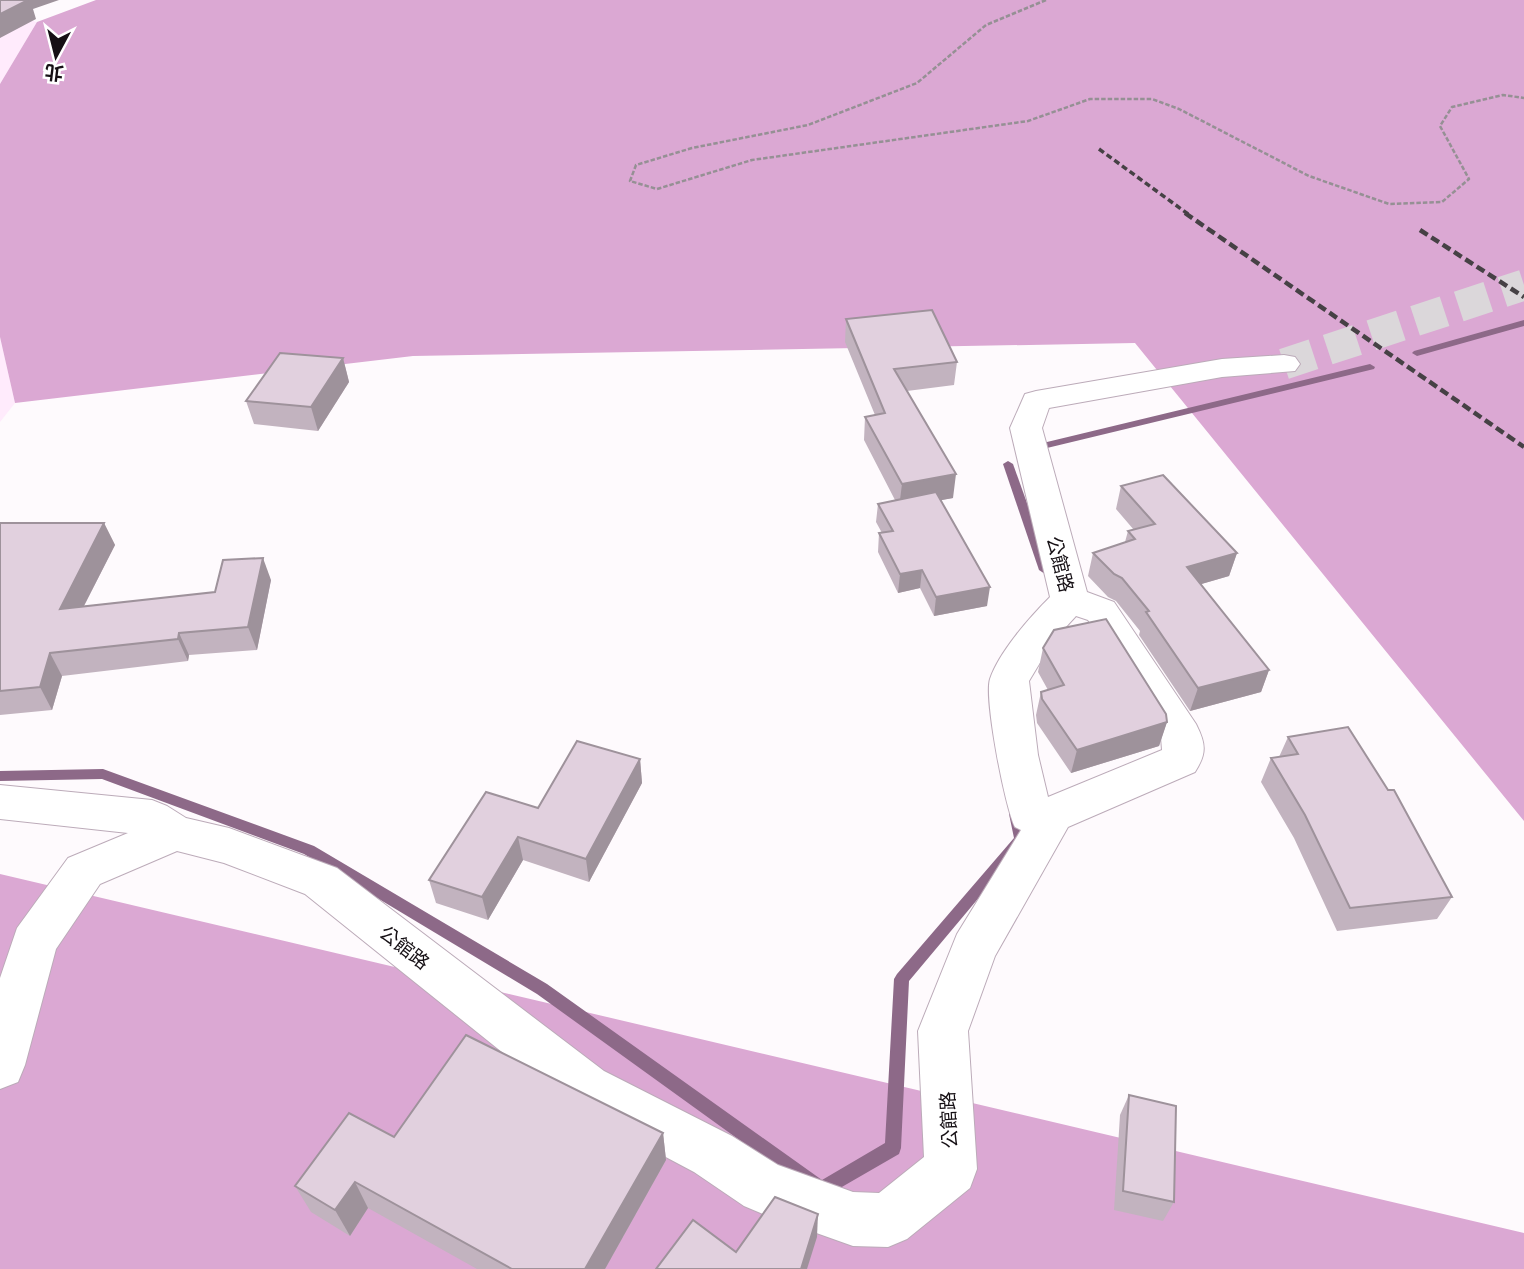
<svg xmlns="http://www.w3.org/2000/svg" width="1524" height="1269" viewBox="0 0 1524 1269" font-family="'Exo 2','Noto Sans TC',sans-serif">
	<rect width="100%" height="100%" fill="#fefafd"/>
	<!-- built -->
	<g fill="#ffebfc">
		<path d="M0,12l37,10 -37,62z"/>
		<path d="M0,337l15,66 -15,19z"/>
	</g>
	<!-- forest -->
	<g fill="#dba8d3">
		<path d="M96,0h1428v821l-389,-478 -722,13 -398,47 -15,-66v-253l37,-62z"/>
		<path d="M0,874l1524,359v36h-1524z"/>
	</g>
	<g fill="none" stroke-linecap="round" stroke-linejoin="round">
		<!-- stream -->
		<g fill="#8d6988" fill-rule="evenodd">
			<path d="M1524,320v6l-107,30 -5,-3 2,-2z"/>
			<path d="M1370,364l5,3 -1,2 -327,79 -5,-3 5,-3z"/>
			<path d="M1008,461l5,3 38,106 -2,3 -4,1 -6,-4 -36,-106z"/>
			<path d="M103,769l211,77 233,138 275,196 63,-37 9,-164 3,-5 117,-136 -5,-24 2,-4 5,-2 5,2 7,29 -119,142 -8,167 -2,6 -78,45 -284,-205 -233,-140 -202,-75 -102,2v-10z"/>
		</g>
		<!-- minor-tunnel -->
		<path stroke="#dbd7da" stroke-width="31" stroke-dasharray="31 15" stroke-linecap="butt" d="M1284,364l240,-79"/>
		<defs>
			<path id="minor" d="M1284,355l11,2 5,7 -5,7 -73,6 -173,31 -7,20 45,164 27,10 82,122c10,20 11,29 -1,48l-127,55 -73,129 -27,75 9,138 -7,19 -63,51 -19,8 -35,-1 -90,-32 -19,-8 -50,-34 -126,-67 -263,-211 -81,-31 -47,-12 -77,33 -44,65 -31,116 -7,17 -18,7v-111l17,-50 51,-70 60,-25 -128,-14v-34l152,15 15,6 19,12 43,10 108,40 267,203 128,65 46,29 75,27 26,1 45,-36 -6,-126 39,-97 64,-104 -6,-3c-10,-19 -31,-129 -25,-148 9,-27 40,-62 60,-82l-40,-169 15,-34 11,-3 186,-32zM1076,616l12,4 73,117 1,13 -114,47 -10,-42 -9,-74 24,-40z"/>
		</defs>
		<!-- minor casing -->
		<use href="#minor" stroke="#bcabb9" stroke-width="2"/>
		<!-- path -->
		<path stroke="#959094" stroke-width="2.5" stroke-dasharray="4.5 2" stroke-linecap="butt" d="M1046,0l-60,25 -69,58 -109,42 -116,23 -56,17 -6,16 27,8 95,-29 276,-39 62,-22h62l27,10 130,67 80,28 53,-2 27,-23 -29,-53 12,-19 51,-12 21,3"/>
		<!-- minor -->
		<use href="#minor" fill="#fff" fill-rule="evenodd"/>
		<!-- rail-far1 -->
		<path stroke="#464145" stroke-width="3.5" stroke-dasharray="6 3.5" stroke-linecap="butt" d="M1099,149l89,65"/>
		<!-- rail -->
		<g stroke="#464145" stroke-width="4.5" stroke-dasharray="9 4.5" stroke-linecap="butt">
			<path d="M1185,213l339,234"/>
			<path d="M1420,230l104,67"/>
		</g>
	</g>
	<!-- wall -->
	<g fill="#c2b3bf">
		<path d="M846,319l111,43 -3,23 -47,6 46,107 -12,2 46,106 -53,10 -14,-28 -22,5 -20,-41 1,-19h3l-6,-11 2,-18 17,-4 -31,-60 1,-23 10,-2 -30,-73z"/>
		<path d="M343,358l6,24 -31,49 -64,-7 -8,-23z"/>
		<path d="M1121,486l116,67 -8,23 -28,8 68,86 -8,22 -71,19 -51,-76 1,-4 -24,-30 -8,-4 -20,-21 5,-23 32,-11 3,-11 6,-1 -18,-21z"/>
		<path d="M0,523h104l11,22 -31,61 131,-14 56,-12 -14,70 -68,5 -1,6 -126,15 -10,34 -52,5z"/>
		<path d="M1043,648l124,74 -8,24 -88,27 -34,-50 -1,-8 5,-23 7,-2 -10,-18z"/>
		<path d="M1288,737l164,160 -15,22 -100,12 -43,-93 -33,-56 10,-24 8,-1z"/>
		<path d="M640,759l2,24 -53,99 -66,-22 -35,60 -52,-17 -7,-23 109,-72z"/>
		<path d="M1129,1095l45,107 -11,19 -49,-11 6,-95z"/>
		<path d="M663,1133l3,27 -61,109h-128l-109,-61 -18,28 -39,-24 -16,-26 99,-49z"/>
	</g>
	<!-- shaded-wall -->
	<g fill="#9e929b">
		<path d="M11,0h48l-26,9 3,10 -36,19v-24z"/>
		<path d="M343,358l6,24 -31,49 -7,-24z"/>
		<path d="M956,474l-3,24 -54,10 3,-24z"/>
		<path d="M104,523l11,22 -44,86 -11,-22z"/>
		<path d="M1237,553l-8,23 -48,14 6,-23z"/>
		<path d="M263,558l8,22 -14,70 -9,-23z"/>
		<path d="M922,570l-2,18 -22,5 2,-19z"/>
		<path d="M990,587l-3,19 -53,10 2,-19z"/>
		<path d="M179,633l10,22 -1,6 -10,-22z"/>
		<path d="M50,653l12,23 -10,34 -12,-23z"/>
		<path d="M1269,670l-8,22 -71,19 8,-23z"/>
		<path d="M1167,722l-8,24 -88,27 6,-23z"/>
		<path d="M640,759l2,24 -53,99 -3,-23z"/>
		<path d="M518,837l5,23 -35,60 -6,-23z"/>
		<path d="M663,1133l3,27 -61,109h-20z"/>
		<path d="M355,1182l13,26 -18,28 -15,-26z"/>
		<path d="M818,1214l-1,23 -10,32h-6z"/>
	</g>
	<!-- building -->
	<g fill="#e1d0de" stroke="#9e929b" stroke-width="2">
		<path d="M0,0h28l-28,14z"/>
		<path d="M932,310l25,52 -63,7 62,105 -54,10 -37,-67 20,-4 -39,-94z"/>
		<path d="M280,353l63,5 -32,49 -65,-6z"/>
		<path d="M1163,475l74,78 -50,14 82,103 -71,18 -52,-76 3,-1 -27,-33 -8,-4 -21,-21 42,-14 -7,-8 27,-7 -34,-38z"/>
		<path d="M936,492l54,95 -54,10 -14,-27 -22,4 -21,-41 14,-2 -15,-27z"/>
		<path d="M0,523h104l-44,86 155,-17 8,-32 40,-2 -15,69 -69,6 -1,6 -128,14 -10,34 -40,4z"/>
		<path d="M1106,619l60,95 1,8 -90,28 -35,-51 -1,-7 23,-7 -21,-37 11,-18z"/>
		<path d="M1348,727l40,63h6l58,107 -102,11 -45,-93 -34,-57 27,-4 -10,-17z"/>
		<path d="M577,741l63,18 -54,100 -68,-22 -36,60 -53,-17 57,-88 52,16z"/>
		<path d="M466,1035l197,98 -78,136h-73l-157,-87 -20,28 -40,-24 54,-73 45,24z"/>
		<path d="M1129,1095l47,11 -2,96 -51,-11z"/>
		<path d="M775,1197l43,17 -17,55h-145l37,-49 43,32z"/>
	</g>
	<g text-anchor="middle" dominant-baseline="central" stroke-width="7" stroke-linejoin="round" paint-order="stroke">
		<!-- street labels -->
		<g font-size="19" fill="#150f14" stroke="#fff">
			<text transform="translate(1061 564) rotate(76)">公館路</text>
			<text transform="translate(405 947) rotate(38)">公館路</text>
			<text transform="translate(948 1120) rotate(-93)">公館路</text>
		</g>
	</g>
	<!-- north arrow -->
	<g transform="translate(56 56) rotate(187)" stroke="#ffffff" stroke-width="5" paint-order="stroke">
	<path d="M0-5L12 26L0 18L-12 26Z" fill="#150f14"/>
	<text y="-10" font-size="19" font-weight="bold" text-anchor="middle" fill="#150f14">北</text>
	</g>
</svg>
